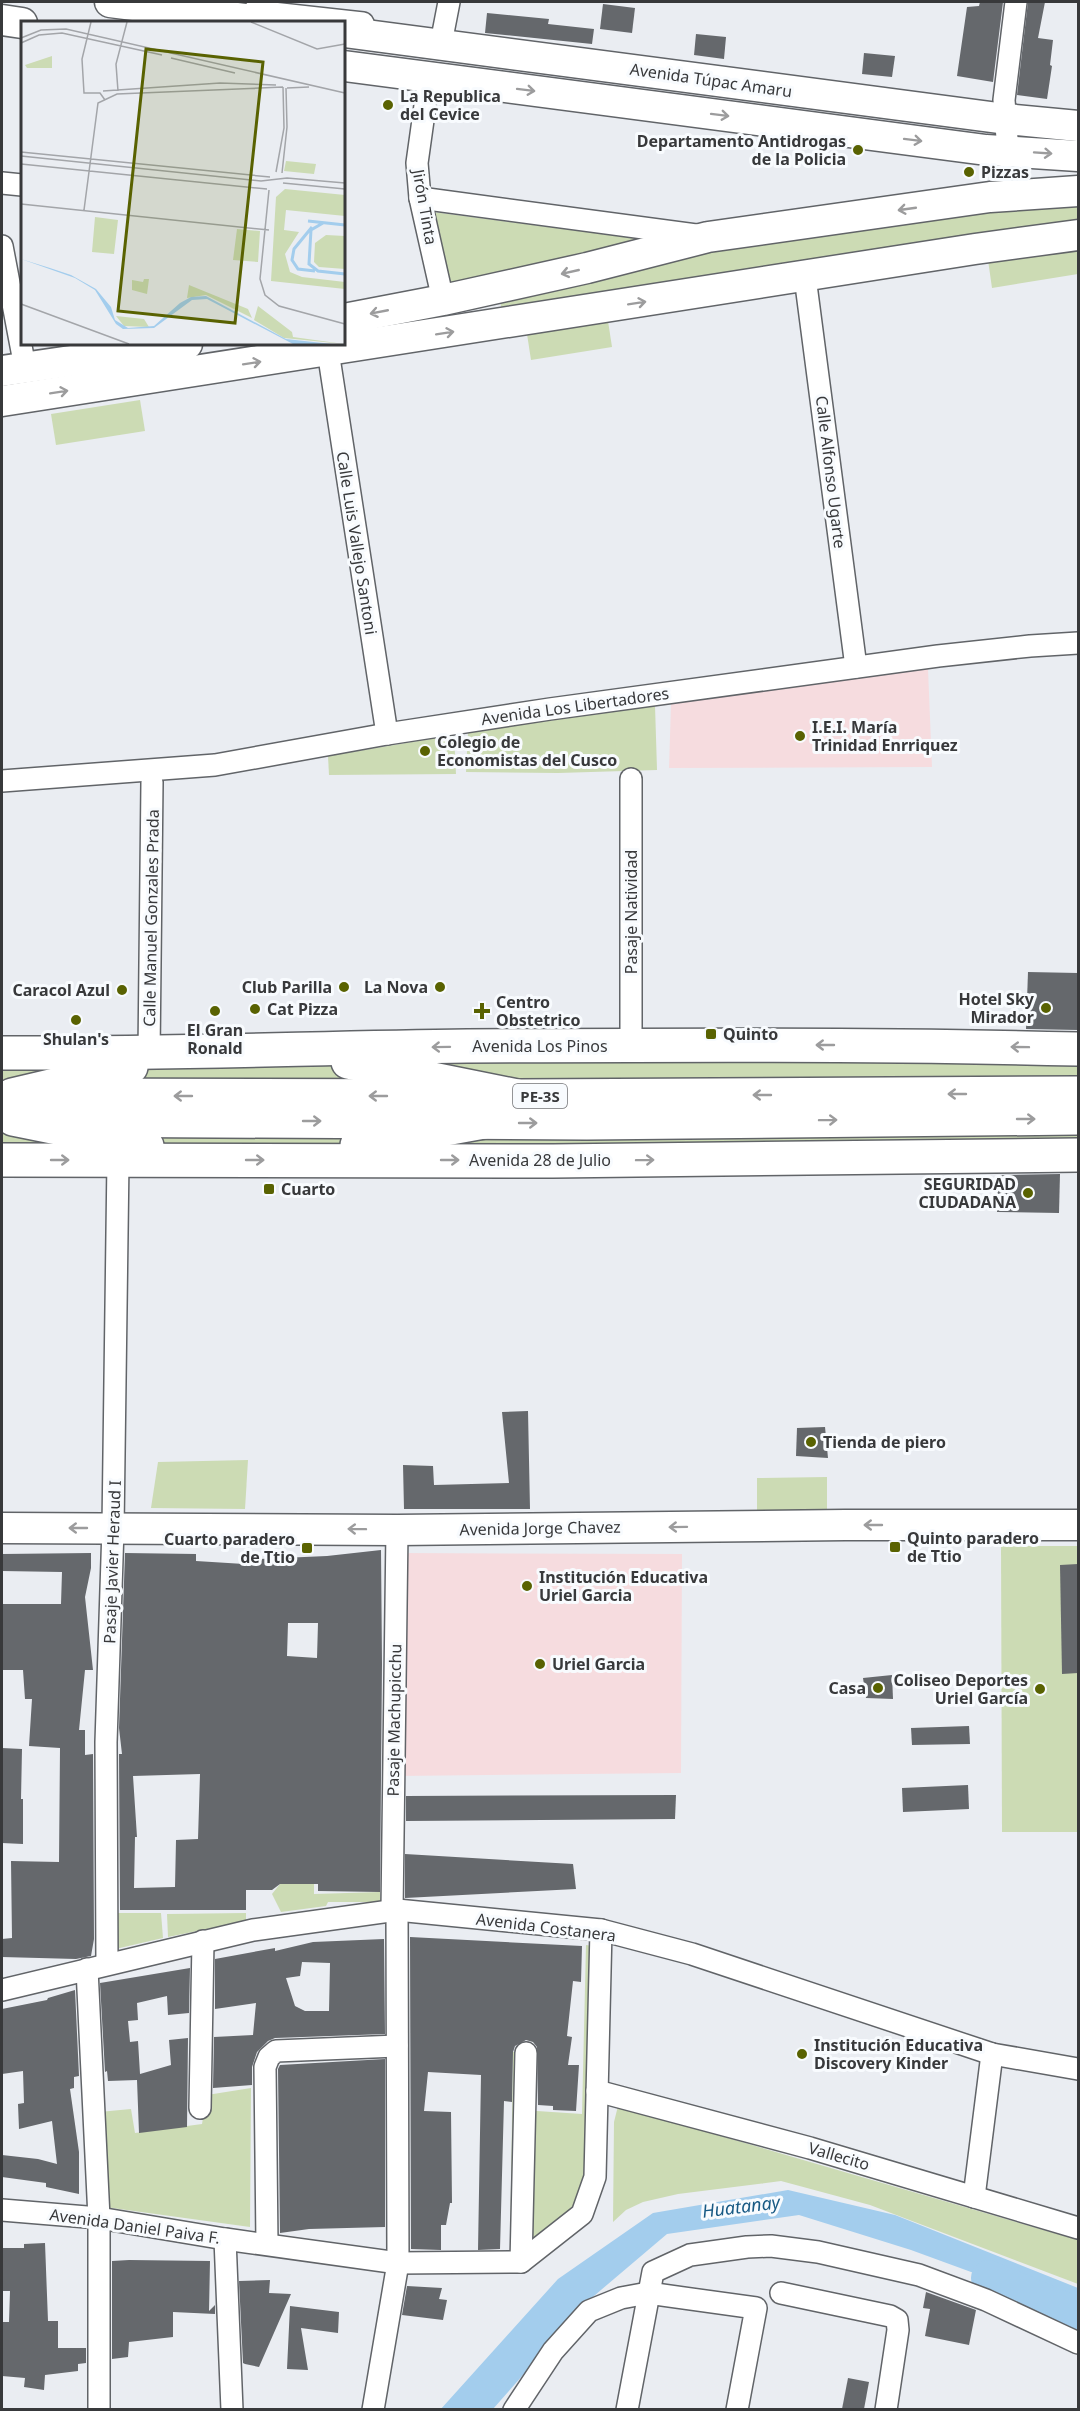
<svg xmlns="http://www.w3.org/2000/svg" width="1080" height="2411" viewBox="0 0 1080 2411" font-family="'Noto Sans',sans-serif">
	<rect width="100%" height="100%" fill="#eaedf2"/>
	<!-- education -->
	<g fill="#f6dcdf">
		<path d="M928,669l4,98 -263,1 2,-64z"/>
		<path d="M398,1553l284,1 -1,219 -284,3z"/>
	</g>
	<!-- green -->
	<g fill="#ccdbb4">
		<path d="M1078,196v27l-576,89 -2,-11 219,-56z"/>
		<path d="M433,212l215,28 -199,45z"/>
		<path d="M1078,246v28l-86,14 -4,-28z"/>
		<path d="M608,321l4,26 -81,13 -4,-26z"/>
		<path d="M140,400l5,31 -89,14 -5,-31z"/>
		<path d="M655,706l2,64 -99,3 -92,-1 2,-40z"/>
		<path d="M454,735l2,39 -127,1 -1,-19z"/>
		<path d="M1078,1060v19l-1076,3v-17z"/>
		<path d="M1078,1127v15l-1076,3v-17z"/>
		<path d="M248,1460l-3,49 -94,-1 7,-46z"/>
		<path d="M827,1477v33l-70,1v-33z"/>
		<path d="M1001,1546h77v286h-76z"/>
		<path d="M280,1884h34v10l66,-2 1,10h-53l-2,4 -45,6 -9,-18z"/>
		<path d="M112,1913h49l2,25 -52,12z"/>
		<path d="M246,1913v8l-78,16 -1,-23z"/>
		<path d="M586,1945l16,2 -11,267 -56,34 -25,2 3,-198h9v58l60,4z"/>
		<path d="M251,2088l-1,139 -145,-20 -6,-95 32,-3 4,24 67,-9 5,-29z"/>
		<path d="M618,2106l460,134v44l-208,-79 -89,-24 -103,13 -35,8 -17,8 -13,12 1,-100z"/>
	</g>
	<!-- water -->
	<path fill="#a3cded" d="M788,2190l107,25 183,73v27l-96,-39 -71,-26 -112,-35 -132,19 -79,67 -95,108 -53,1 118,-131 95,-66z"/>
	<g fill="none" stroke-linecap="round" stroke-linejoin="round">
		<!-- river -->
		<path stroke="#a3cded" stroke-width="36" d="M989,2278l89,38"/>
	</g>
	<!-- building -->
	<g fill="#65686c" fill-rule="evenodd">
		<path d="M980,2h23l-10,80 -36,-6 10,-69 12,-1z"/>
		<path d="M1028,2h17l-7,36 15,2 -3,25 2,1 -5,33 -30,-4z"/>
		<path d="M603,4l32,4 -3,25 -32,-4z"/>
		<path d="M487,13l62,6 -1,5 46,5 -2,15 -107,-11z"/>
		<path d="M696,34l30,3 -2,22 -30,-4z"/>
		<path d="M864,53l31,3 -3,21 -30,-3z"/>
		<path d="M1028,972l50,1v57l-52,-1z"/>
		<path d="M1060,1174l-1,39 -62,-1 1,-37z"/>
		<path d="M528,1411l2,98h-126l-1,-44 30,1 1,19 75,-2 -7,-71z"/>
		<path d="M825,1427l3,31 -32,-2 1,-28z"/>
		<path d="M381,1550l1,114 -2,228 -62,-1v-7h-38l-8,6h-26v20h-126l-1,-156h3l-3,-26 6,-175 71,1v7l63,4v-6l68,-3zM288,1623h30l-1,35 -30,-2zM200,1774l-2,65 -22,1 -1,47 -41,1 1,-51h2l-4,-61z"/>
		<path d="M91,1553v15l-6,29 8,73h-8l-6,60h6v25l8,-1 1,185 -3,17 -15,3 -74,-2v-18l10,-1 -1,-77 48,1 1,-114 -31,-2 3,-47h-7l-2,-29h-21v-66h59l1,-32 -60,-1v-17z"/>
		<path d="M1078,1564v109l-16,1 -2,-109z"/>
		<path d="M892,1675l1,24 -27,-1 -3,-20z"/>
		<path d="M969,1726l1,18 -58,1 -1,-17z"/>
		<path d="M2,1748l20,1 -1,50h2v45l-21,-1z"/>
		<path d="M968,1785l1,24 -66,3 -1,-24z"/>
		<path d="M676,1795l-1,24 -269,2v-25z"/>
		<path d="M405,1854l168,10 3,25 -171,9z"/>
		<path d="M410,1937l172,9 -1,36 -8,-1 -6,55 5,1 -4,28h11l-3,46 -23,-1v-4l-15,-1 -1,-58 -4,-5 -7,-2 -11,6 -2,6 -1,50 -8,-1 -4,148 -22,1 3,-175 -53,-3 -4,39 27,1 1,91h-2l-4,22h-5v25l-30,-1z"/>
		<path d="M384,1939l1,95 -110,4 -7,3 -11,11 -5,15v18l-39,3 1,-51 39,-2 3,-32 -41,6v-50l60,-11v3l38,-9zM302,1962l28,1 -1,48h-24l-10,-5 -9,-28 14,-2z"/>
		<path d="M190,1968l-1,45 -21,2 -1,-19 -30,7 1,17 -10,1 2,21 8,-1 2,33 31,-9 -2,-25 19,-2 -1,89 -48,6 -2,-53 -29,1 -1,-10 -2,1 -5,-89z"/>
		<path d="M75,1990l4,86 -5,1v11l-4,1 9,63v42l-33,-7v-4l-44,-6v-22l36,4 19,5 -5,-43 -33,8 -1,-25 6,-1 -1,-32 -21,3v-65l45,-9 1,-2z"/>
		<path d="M385,2059v168l-76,2 -29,4 -2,-164 2,-4z"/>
		<path d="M45,2243l3,78h10v27h28v15l-8,1v7l-33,4 -1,15 -20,-3 1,-9 -23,-2v-54h7l1,-31h-8v-43h22v-4z"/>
		<path d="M129,2260l81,1 -1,50 6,-6v9l-42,-2v25l-44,5 -1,15 -16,2v-98z"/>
		<path d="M270,2280l-1,13 22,1 -32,73 -14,-3 -2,-1 -4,-82z"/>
		<path d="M407,2286l35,2 -3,11 8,1 -4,20 -41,-5z"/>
		<path d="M926,2292l50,18 -7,35 -44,-9 5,-27 -7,-1z"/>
		<path d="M290,2306l49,6 -1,21 -37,-5 7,42 -21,-1z"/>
		<path d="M848,2378l21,4 -5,27h-22z"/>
	</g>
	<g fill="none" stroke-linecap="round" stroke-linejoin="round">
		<defs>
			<g id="street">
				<path d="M254,11l109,12"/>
				<path d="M443,33l6,-31"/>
				<path d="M429,77l-12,86 3,35 23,102"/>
				<path d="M1008,151l-4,-51 12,-98"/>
				<path d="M2,183l20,2"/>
				<path d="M420,198l276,37"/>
				<path d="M2,246l23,121"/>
				<path d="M805,277l51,390"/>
				<path d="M328,351l59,383"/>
				<path d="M631,779v267"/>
				<path d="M2,781l213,-16 172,-31 163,-25 388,-53 92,-10 48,-3"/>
				<path d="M149,1054l3,-272"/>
				<path d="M392,1911l5,-381"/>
				<path d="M107,1964l-1,-222 7,-214 5,-368"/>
				<path d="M87,1969l12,249v192"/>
				<path d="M2,1990l251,-60 144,-20 204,20 91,24 300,100 86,15"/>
				<path d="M597,2091l213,57 268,80"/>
				<path d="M200,2108l3,-167"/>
				<path d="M974,2197l18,-143"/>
				<path d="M2,2210l97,8 126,21 173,24 123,-1 61,-48 13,-37 6,-247"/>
				<path d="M225,2239l7,171"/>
				<path d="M267,2244l-2,-177 4,-10 7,-6 121,-5"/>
				<path d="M521,2262l5,-209"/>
				<path d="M781,2293l109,23 7,4 1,10 -12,80"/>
				<path d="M373,2410l25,-147 -1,-353"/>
				<path d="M514,2410l39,-59 36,-40 32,-13 27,-5 108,15 -19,102"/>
				<path d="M627,2410l26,-138 37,-17 57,-8 24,-1 47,6 101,23 67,25 92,43"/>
			</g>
			<g id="secondary">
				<path d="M110,2l159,20"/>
				<path d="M2,20l20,3"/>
				<path d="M344,32l662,87 72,7"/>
				<path d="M344,66l642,84 92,6"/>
				<path d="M344,319l99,-19 144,-32 121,-31 282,-40 88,-6"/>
				<path d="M2,371l185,-27"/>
				<path d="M2,401l973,-152 103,-14"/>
				<path d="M2,1528l395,2 448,-5h233"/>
			</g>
			<g id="primary">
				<path d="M39,1095l478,1 561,-3"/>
				<path d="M57,1120l530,3 491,-5"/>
			</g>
			<g id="highway">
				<path d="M2,1053c155,1 310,-5 465,-7 204,-1 408,-2 611,3"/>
				<path d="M348,1062l169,34"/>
				<path d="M12,1095l119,-28"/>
				<path d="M13,1119l134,27"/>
				<path d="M357,1145l127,-23"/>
				<path d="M2,1160l551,1 525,-6"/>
			</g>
		</defs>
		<!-- street casing -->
		<use href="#street" stroke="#616468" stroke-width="24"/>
		<!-- secondary casing -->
		<use href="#secondary" stroke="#616468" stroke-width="33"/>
		<!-- primary casing -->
		<use href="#primary" stroke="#616468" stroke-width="36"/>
		<!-- highway casing -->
		<use href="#highway" stroke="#616468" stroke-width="36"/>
		<!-- street -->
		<use href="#street" stroke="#fff" stroke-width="21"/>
		<!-- secondary -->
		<use href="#secondary" stroke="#fff" stroke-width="30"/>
		<!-- primary -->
		<use href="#primary" stroke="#fff" stroke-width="33"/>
		<!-- highway -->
		<use href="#highway" stroke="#fff" stroke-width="33"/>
	</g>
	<!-- one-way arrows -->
	<defs><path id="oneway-shaft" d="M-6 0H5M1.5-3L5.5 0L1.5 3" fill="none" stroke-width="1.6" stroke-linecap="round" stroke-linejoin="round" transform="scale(1.5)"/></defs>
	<g stroke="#9c9c9d">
		<use href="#oneway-shaft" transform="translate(526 90) rotate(7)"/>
		<use href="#oneway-shaft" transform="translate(720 115) rotate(7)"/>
		<use href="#oneway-shaft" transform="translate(913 140) rotate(7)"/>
		<use href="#oneway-shaft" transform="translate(1043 153) rotate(4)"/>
		<use href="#oneway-shaft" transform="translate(907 209) rotate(172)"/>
		<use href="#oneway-shaft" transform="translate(570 272) rotate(167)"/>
		<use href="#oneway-shaft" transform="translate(637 303) rotate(-9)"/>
		<use href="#oneway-shaft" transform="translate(379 312) rotate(169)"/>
		<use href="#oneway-shaft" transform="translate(445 333) rotate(-9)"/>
		<use href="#oneway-shaft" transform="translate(252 363) rotate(-9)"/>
		<use href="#oneway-shaft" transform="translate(59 392) rotate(-9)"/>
		<use href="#oneway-shaft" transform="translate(825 1045) rotate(-180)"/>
		<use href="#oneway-shaft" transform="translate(441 1047) rotate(179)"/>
		<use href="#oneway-shaft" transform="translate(1020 1047) rotate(-179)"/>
		<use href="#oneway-shaft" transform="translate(957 1094) rotate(180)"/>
		<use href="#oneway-shaft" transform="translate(762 1095) rotate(180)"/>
		<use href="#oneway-shaft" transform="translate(183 1096) rotate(-180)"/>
		<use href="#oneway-shaft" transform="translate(378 1096) rotate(-180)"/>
		<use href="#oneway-shaft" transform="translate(1026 1119)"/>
		<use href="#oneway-shaft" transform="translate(828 1120) rotate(-1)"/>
		<use href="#oneway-shaft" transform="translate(312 1121)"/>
		<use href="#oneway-shaft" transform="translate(528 1123)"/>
		<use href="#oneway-shaft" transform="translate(60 1160)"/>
		<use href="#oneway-shaft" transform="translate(255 1160)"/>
		<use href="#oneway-shaft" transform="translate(450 1160)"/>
		<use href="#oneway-shaft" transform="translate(645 1160) rotate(-1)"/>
		<use href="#oneway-shaft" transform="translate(873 1525) rotate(180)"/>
		<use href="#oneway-shaft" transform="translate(678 1527) rotate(179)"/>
		<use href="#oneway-shaft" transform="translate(78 1528) rotate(180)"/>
		<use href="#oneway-shaft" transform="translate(357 1529) rotate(-179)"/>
	</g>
	<!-- markers -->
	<g fill="#596201" stroke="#f8fbfe" stroke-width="2">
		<circle cx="388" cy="105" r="6"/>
		<circle cx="858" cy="150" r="6"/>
		<circle cx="969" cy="172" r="6"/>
		<circle cx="800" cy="736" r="6"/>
		<circle cx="425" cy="751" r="6"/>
		<circle cx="344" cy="987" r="6"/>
		<circle cx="440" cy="987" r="6"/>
		<circle cx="122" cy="990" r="6"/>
		<circle cx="1046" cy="1008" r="6"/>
		<circle cx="255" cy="1009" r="6"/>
		<circle cx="215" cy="1011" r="6"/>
		<path d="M479 1002h6v6h6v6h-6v6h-6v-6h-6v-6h6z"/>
		<circle cx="76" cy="1020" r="6"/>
		<rect x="705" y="1028" width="12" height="12" rx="3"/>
		<rect x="263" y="1183" width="12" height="12" rx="3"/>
		<circle cx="1028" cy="1193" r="6"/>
		<circle cx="811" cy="1442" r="6"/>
		<rect x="889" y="1541" width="12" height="12" rx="3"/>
		<rect x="301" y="1542" width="12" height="12" rx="3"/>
		<circle cx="527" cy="1586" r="6"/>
		<circle cx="540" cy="1664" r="6"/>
		<circle cx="878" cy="1688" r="6"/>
		<circle cx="1040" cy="1689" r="6"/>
		<circle cx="802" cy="2054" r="6"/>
	</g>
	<g text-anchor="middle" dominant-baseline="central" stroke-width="6" stroke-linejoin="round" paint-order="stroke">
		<!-- shield labels -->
		<rect fill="#f8fbfe" stroke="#727376" stroke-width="1.5" x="513" y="1084" width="54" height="24" rx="4.5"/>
		<g font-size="15" font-weight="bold" fill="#38393b">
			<text x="540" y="1096">PE-3S</text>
		</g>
		<!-- street labels -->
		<g font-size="16" fill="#38393b" stroke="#f8fbfe">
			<text transform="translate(711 80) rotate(8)">Avenida Túpac Amaru</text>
			<text transform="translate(425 207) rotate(80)">Jirón Tinta</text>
			<text transform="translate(831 472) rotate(83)">Calle Alfonso Ugarte</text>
			<text transform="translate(357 543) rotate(81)">Calle Luis Vallejo Santoni</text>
			<text transform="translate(575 706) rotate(-8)">Avenida Los Libertadores</text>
			<text transform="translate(631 912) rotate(-90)">Pasaje Natividad</text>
			<text transform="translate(151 918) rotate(-89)">Calle Manuel Gonzales Prada</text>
			<text x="540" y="1046">Avenida Los Pinos</text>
			<text x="540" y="1160">Avenida 28 de Julio</text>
			<text transform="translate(540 1528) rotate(-1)">Avenida Jorge Chavez</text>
			<text transform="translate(112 1562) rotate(-88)">Pasaje Javier Heraud I</text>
			<text transform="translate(394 1720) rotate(-89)">Pasaje Machupicchu</text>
			<text transform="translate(546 1927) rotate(7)">Avenida Costanera</text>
			<text transform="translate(839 2156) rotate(16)">Vallecito</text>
			<text transform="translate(135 2226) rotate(8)">Avenida Daniel Paiva F.</text>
		</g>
		<!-- poi labels -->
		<g font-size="16" font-weight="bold" fill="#38393b" stroke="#f8fbfe" text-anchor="start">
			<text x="400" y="96">La Republica<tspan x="400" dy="18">del Cevice</tspan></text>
			<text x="846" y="141" text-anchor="end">Departamento Antidrogas<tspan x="846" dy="18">de la Policia</tspan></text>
			<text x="981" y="172">Pizzas</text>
			<text x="812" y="727">I.E.I. María<tspan x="812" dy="18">Trinidad Enrriquez</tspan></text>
			<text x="437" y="742">Colegio de<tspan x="437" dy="18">Economistas del Cusco</tspan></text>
			<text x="332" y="987" text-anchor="end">Club Parilla</text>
			<text x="428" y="987" text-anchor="end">La Nova</text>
			<text x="110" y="990" text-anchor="end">Caracol Azul</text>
			<text x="1034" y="999" text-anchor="end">Hotel Sky<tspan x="1034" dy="18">Mirador</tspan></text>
			<text x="496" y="1002">Centro<tspan x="496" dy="18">Obstetrico</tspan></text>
			<text x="267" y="1009">Cat Pizza</text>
			<text x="215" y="1030" text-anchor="middle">El Gran<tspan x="215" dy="18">Ronald</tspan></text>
			<text x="723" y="1034">Quinto</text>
			<text x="76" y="1039" text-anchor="middle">Shulan's</text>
			<text x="1016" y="1184" text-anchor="end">SEGURIDAD<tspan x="1016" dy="18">CIUDADANA</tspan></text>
			<text x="281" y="1189">Cuarto</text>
			<text x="823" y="1442">Tienda de piero</text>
			<text x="907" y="1538">Quinto paradero<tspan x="907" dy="18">de Ttio</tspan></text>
			<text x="295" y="1539" text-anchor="end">Cuarto paradero<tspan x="295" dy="18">de Ttio</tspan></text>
			<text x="539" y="1577">Institución Educativa<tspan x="539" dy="18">Uriel Garcia</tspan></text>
			<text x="552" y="1664">Uriel Garcia</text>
			<text x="1028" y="1680" text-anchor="end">Coliseo Deportes<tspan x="1028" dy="18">Uriel García</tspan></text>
			<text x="866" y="1688" text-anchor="end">Casa</text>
			<text x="814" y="2045">Institución Educativa<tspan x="814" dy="18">Discovery Kinder</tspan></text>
		</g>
		<!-- water labels -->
		<g font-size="18" font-style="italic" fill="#185a84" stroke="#f8fbfe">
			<text transform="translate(741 2206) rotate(-7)">Huatanay</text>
		</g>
	</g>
	<!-- overview -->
	<g transform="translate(21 21)">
		<rect width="324" height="324" fill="#eaedf2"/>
		<path d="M31,35v12h-25l-2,-3zM265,140l30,3 -2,10 -30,-3zM264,168l60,6v21l-59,-6 -2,20 15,2 -14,22 5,18 12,5 43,5v7l-74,-8 5,-84zM74,196l23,3 -4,34 -22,-2zM216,208l23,2 -2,31 -25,-2zM305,214l19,1v33l-26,-2 -5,-5 1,-19zM123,258h5l-2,15 -15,-4v-10l11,2zM168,264l59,24 4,9 -46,-23 -19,3zM237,285l34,26 1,5 51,7 -60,-6 -30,-18zM95,295l28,3 5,8 -25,-1z" fill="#ccdbb4"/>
		<path d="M0,238l29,9 21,7 25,14 15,18 4,13 13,8 26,-2 26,-23 11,-6 15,-1 80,43 46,5h-39l-86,-45 -15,1 -38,28 -31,1 -7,-5 -21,-34 -20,-12z" fill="#a3cded"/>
		<path fill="none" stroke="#a3cded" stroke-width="3" d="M287,200l37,4M302,202l-12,7 -2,34 9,7 27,3M291,206l-18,22 -2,11 6,9 17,2"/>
		<path fill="none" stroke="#a3a5a9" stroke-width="1.5" d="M70,1l-9,37 2,34h16l5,7M230,1l66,27 28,-5M0,17l20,-8 25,-1 279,64M0,22l18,-8 23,-2 100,22M150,37l64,15M266,67l22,-1M82,70l117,-8 56,2M97,70l-2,-27 11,-42M0,131l249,25M0,135l240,25 26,-3 58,5M0,143l246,25M255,151l8,-44 -1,-41M261,152l5,-46 -1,-39M262,162l62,6M248,169l-9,89 5,16 14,11 66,18M0,183l248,26M63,189l14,-107 19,-9 166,-7M0,283l108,40"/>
		<path fill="#596201" fill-opacity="0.15" stroke="#596201" stroke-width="3" d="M125,28l117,13 -28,261 -117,-12z"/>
		<rect width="324" height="324" fill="none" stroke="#38393b" stroke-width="3"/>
	</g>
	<!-- border -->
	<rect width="1080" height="2411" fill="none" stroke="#38393b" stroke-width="6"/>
</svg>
